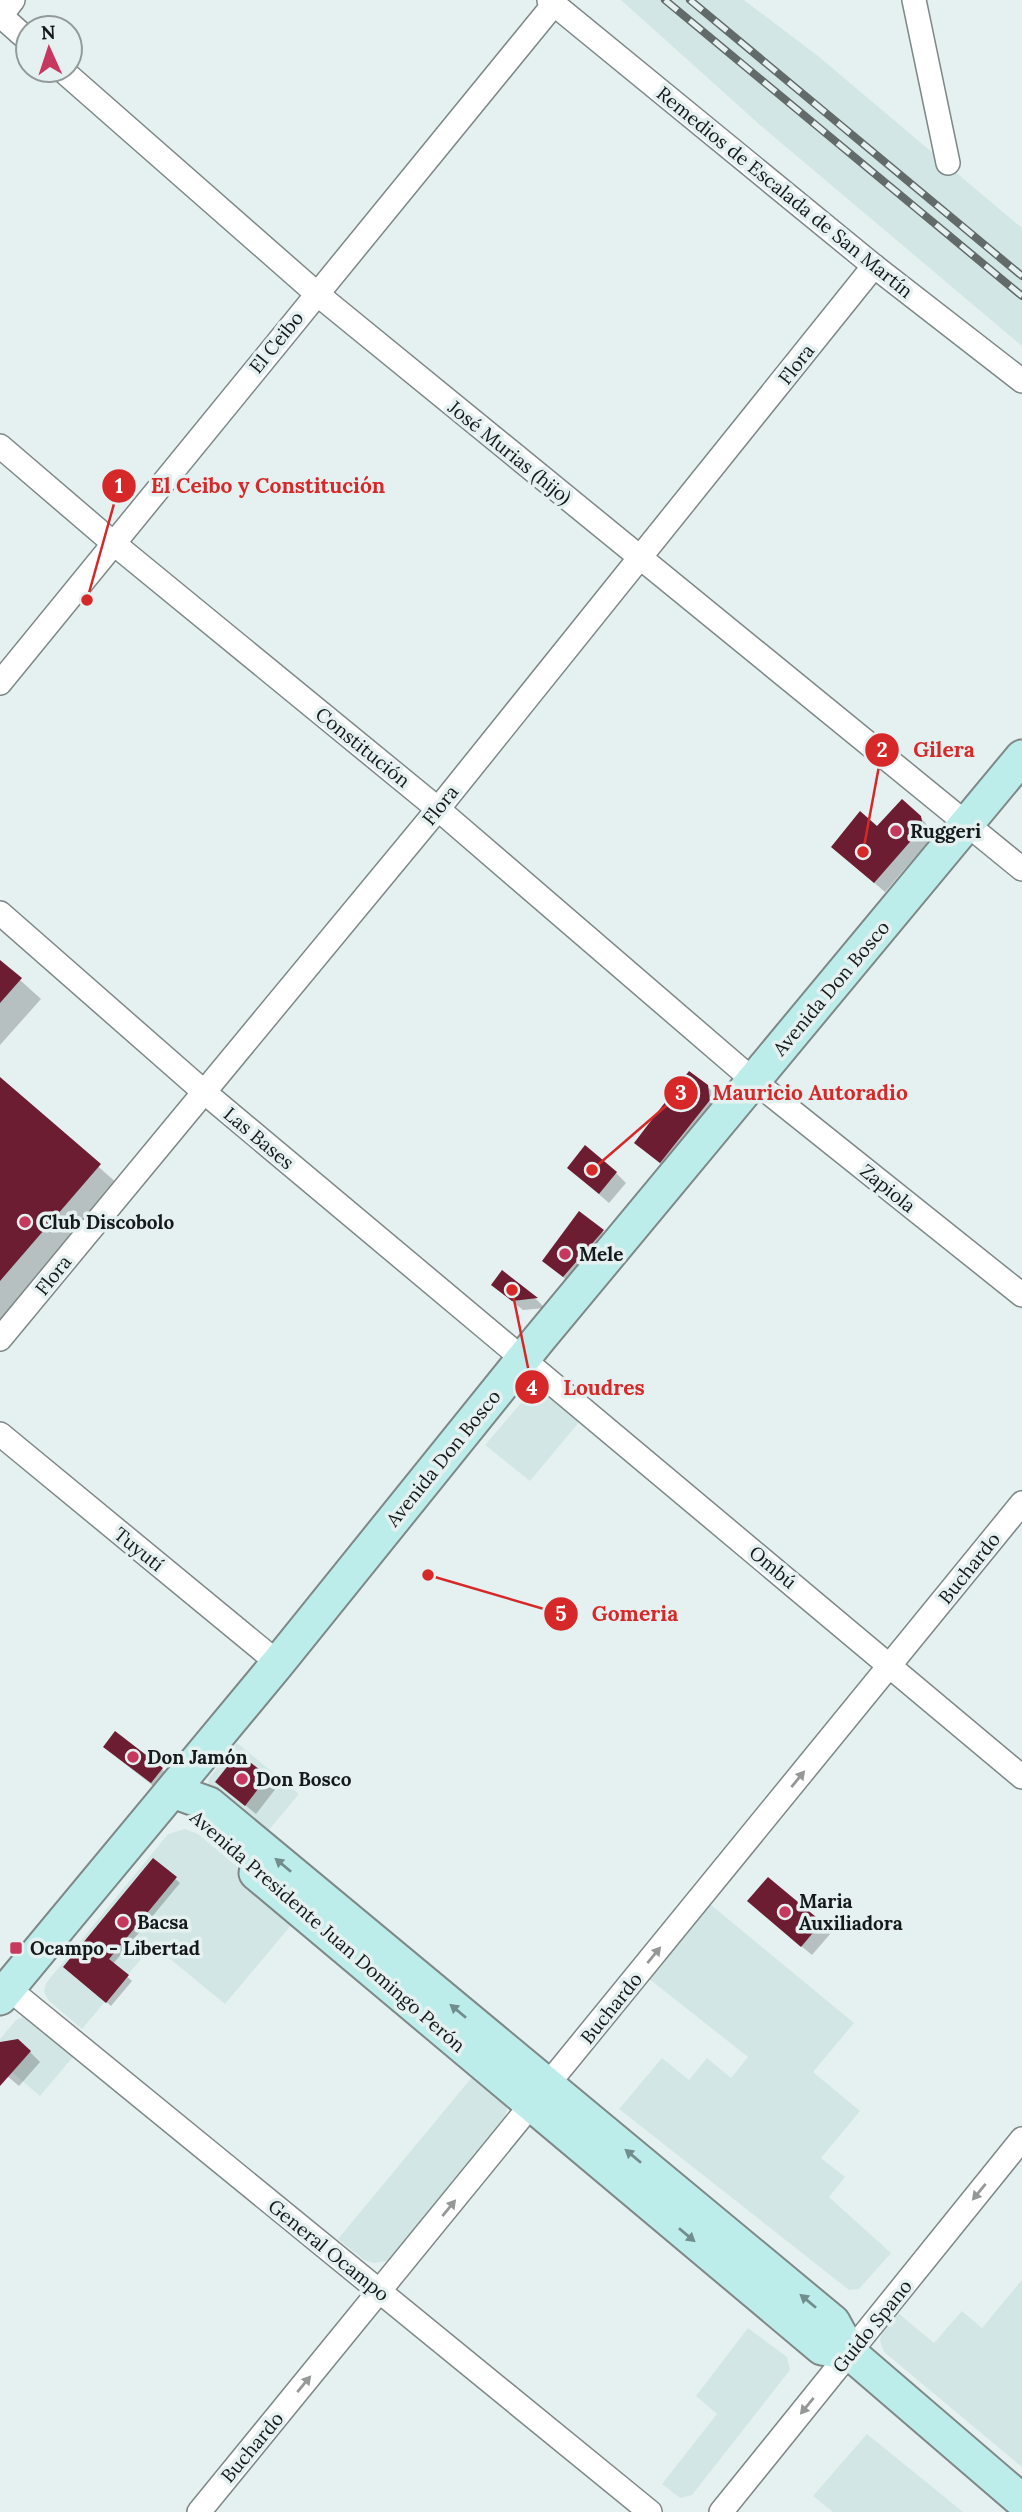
<svg xmlns="http://www.w3.org/2000/svg" width="1022" height="2512" viewBox="0 0 1022 2512" font-family="Lora,serif">
	<rect width="100%" height="100%" fill="#e5f1f0"/>
	<!-- built -->
	<g fill="#d2e7e5">
		<path d="M621,0h123l74,56 204,172v118l-262,-221z"/>
		<path d="M541,1391l39,30 -50,60 -45,-36 41,-48z"/>
		<path d="M237,1743l62,51 -36,43 -56,-46 2,-13z"/>
		<path d="M185,1829l13,5 100,83 -73,87 -72,-59 -71,84 -33,-28 -5,-9 2,-9 122,-149z"/>
		<path d="M710,1904l144,119 -41,49 47,39 -39,47 24,19 -16,20 62,56 -32,36 -10,1 -230,-181 43,-51 27,22 18,-22 24,20 17,-21 -100,-79z"/>
		<path d="M29,2014l48,38 -37,44 -40,-34v-23l16,-19z"/>
		<path d="M478,2070l31,30 -4,18 -113,142 -18,3 -10,-3 -26,-21z"/>
		<path d="M1022,2280v187l-138,-115 -4,-11 2,-10 15,-19 37,31 28,-32 20,17z"/>
		<path d="M748,2328l39,29 3,13 -98,125 -12,3 -18,-14 55,-70 -21,-18z"/>
		<path d="M867,2434l96,78h-130l-20,-16z"/>
	</g>
	<!-- shadow -->
	<g fill="#0003">
		<path d="M920,817l10,11 2,9 -47,55 -42,-36 35,-28z"/>
		<path d="M0,962l41,37 -41,46z"/>
		<path d="M0,1079l119,106 -119,138z"/>
		<path d="M707,1086l15,16 -46,75 -40,-34z"/>
		<path d="M616,1173l10,10 -17,20 -30,-26z"/>
		<path d="M579,1213l34,28 -40,45 -28,-25z"/>
		<path d="M503,1273l34,27 8,8 -22,2 -20,-16 -10,-9z"/>
		<path d="M238,1755l39,32 -21,27 -39,-32z"/>
		<path d="M115,1756l47,13 9,10 -10,13z"/>
		<path d="M153,1860l27,23 -67,81 19,17 -21,25 -41,-35z"/>
		<path d="M768,1879l63,54 -19,22 -53,-44z"/>
		<path d="M0,2044l30,8 10,10 -21,24 -19,-16z"/>
	</g>
	<!-- building -->
	<g fill="#6d1d31">
		<path d="M902,799l19,17 2,11 -49,56 -43,-36 29,-36 17,15z"/>
		<path d="M0,960l22,18 -22,25z"/>
		<path d="M689,1071l19,14 2,15 -50,63 -26,-20z"/>
		<path d="M0,1077l101,87 -101,117z"/>
		<path d="M585,1145l32,27 -18,22 -32,-26z"/>
		<path d="M579,1211l25,19 -41,47 -21,-16z"/>
		<path d="M502,1270l36,28 -26,3 -21,-16z"/>
		<path d="M115,1731l48,37 -12,15 -48,-36z"/>
		<path d="M238,1753l30,23 -23,30 -30,-24z"/>
		<path d="M153,1858l24,19 -68,82 20,16 -23,28 -43,-36z"/>
		<path d="M768,1877l54,45 -21,25 -54,-46z"/>
		<path d="M18,2039l13,12 -31,35v-44z"/>
	</g>
	<g fill="none" stroke-linecap="round" stroke-linejoin="round">
		<defs>
			<g id="street">
				<path d="M549,0l325,266 148,115"/>
				<path d="M914,0l34,163"/>
				<path d="M0,15l28,25"/>
				<path d="M0,17l13,-17"/>
				<path d="M62,70l254,223 706,576"/>
				<path d="M0,446l112,96 326,267 316,272 268,214"/>
				<path d="M0,683l554,-679"/>
				<path d="M0,913l203,178 819,686"/>
				<path d="M0,1339l438,-530 436,-543"/>
				<path d="M0,1434l278,229"/>
				<path d="M8,1988l642,524"/>
				<path d="M199,2512l823,-1009"/>
				<path d="M721,2512l301,-373"/>
			</g>
			<g id="secondary">
				<path d="M173,1791l36,13 624,518 17,31 172,148"/>
				<path d="M256,1873l566,475 28,5"/>
				<path d="M0,1998l278,-335 261,-324 483,-582"/>
			</g>
		</defs>
		<!-- street casing -->
		<use href="#street" stroke="#7d8887" stroke-width="26"/>
		<!-- secondary casing -->
		<use href="#secondary" stroke="#7d8887" stroke-width="37"/>
		<!-- street -->
		<use href="#street" stroke="#fff" stroke-width="23"/>
		<!-- secondary -->
		<use href="#secondary" stroke="#bdedeb" stroke-width="33"/>
		<defs>
			<g id="rail">
				<path d="M665,0l357,296"/>
				<path d="M690,0l332,276"/>
			</g>
		</defs>
		<!-- rail casing -->
		<use href="#rail" stroke="#636a6a" stroke-width="8"/>
		<!-- rail -->
		<use href="#rail" stroke="#e5f1f0" stroke-width="5" stroke-dasharray="16" stroke-linecap="butt"/>
	</g>
	<!-- one-way arrows -->
	<defs><path id="oneway-solid" d="M-6-.8H1V-3.2L6.5 0L1 3.2V.8H-6Z" transform="scale(1.75)"/></defs>
	<g fill="#969898">
		<use href="#oneway-solid" transform="translate(798 1779) rotate(-51)"/>
		<use href="#oneway-solid" transform="translate(654 1955) rotate(-51)"/>
		<use href="#oneway-solid" transform="translate(979 2192) rotate(129)"/>
		<use href="#oneway-solid" transform="translate(449 2208) rotate(-51)"/>
		<use href="#oneway-solid" transform="translate(304 2384) rotate(-50)"/>
		<use href="#oneway-solid" transform="translate(807 2406) rotate(129)"/>
	</g>
	<g fill="#718e8c">
		<use href="#oneway-solid" transform="translate(283 1865) rotate(-140)"/>
		<use href="#oneway-solid" transform="translate(458 2011) rotate(-140)"/>
		<use href="#oneway-solid" transform="translate(633 2156) rotate(-140)"/>
		<use href="#oneway-solid" transform="translate(687 2235) rotate(40)"/>
		<use href="#oneway-solid" transform="translate(808 2301) rotate(-140)"/>
	</g>
	<!-- markers -->
	<g fill="#c7385e" stroke="#e5f1f0" stroke-width="2.5">
		<circle cx="896" cy="831" r="7"/>
		<circle cx="25" cy="1222" r="7"/>
		<circle cx="565" cy="1254" r="7"/>
		<circle cx="133" cy="1757" r="7"/>
		<circle cx="242" cy="1779" r="7"/>
		<circle cx="785" cy="1912" r="7"/>
		<circle cx="123" cy="1922" r="7"/>
		<rect x="9" y="1941" width="14" height="14" rx="3.5"/>
	</g>
	<g text-anchor="middle" dominant-baseline="central" stroke-width="7" stroke-linejoin="round" paint-order="stroke">
		<!-- street labels -->
		<g font-size="19" fill="#151919" stroke="#e5f1f0">
			<text transform="translate(785 192) rotate(39)">Remedios de Escalada de San Martín</text>
			<text transform="translate(276 342) rotate(-51)">El Ceibo</text>
			<text transform="translate(796 364) rotate(-52)">Flora</text>
			<text transform="translate(510 452) rotate(39)">José Murias (hijo)</text>
			<text transform="translate(363 747) rotate(39)">Constitución</text>
			<text transform="translate(440 805) rotate(-51)">Flora</text>
			<text transform="translate(831 988) rotate(-50)">Avenida Don Bosco</text>
			<text transform="translate(259 1138) rotate(40)">Las Bases</text>
			<text transform="translate(888 1188) rotate(39)">Zapiola</text>
			<text transform="translate(53 1275) rotate(-51)">Flora</text>
			<text transform="translate(443 1458) rotate(-51)">Avenida Don Bosco</text>
			<text transform="translate(139 1549) rotate(39)">Tuyutí</text>
			<text transform="translate(773 1567) rotate(40)">Ombú</text>
			<text transform="translate(969 1568) rotate(-51)">Buchardo</text>
			<text transform="translate(328 1931) rotate(41)">Avenida Presidente Juan Domingo Perón</text>
			<text transform="translate(611 2008) rotate(-51)">Buchardo</text>
			<text transform="translate(329 2250) rotate(39)">General Ocampo</text>
			<text transform="translate(872 2326) rotate(-51)">Guido Spano</text>
			<text transform="translate(252 2447) rotate(-50)">Buchardo</text>
		</g>
		<!-- poi labels -->
		<g font-size="19" font-weight="bold" fill="#151919" stroke="#e5f1f0" text-anchor="start">
			<text x="910" y="831">Ruggeri</text>
			<text x="39" y="1222">Club Discobolo</text>
			<text x="579" y="1254">Mele</text>
			<text x="147" y="1757">Don Jamón</text>
			<text x="256" y="1779">Don Bosco</text>
			<text x="799" y="1901">Maria<tspan x="799" dy="22">Auxiliadora</tspan></text>
			<text x="137" y="1922">Bacsa</text>
			<text x="30" y="1948">Ocampo - Libertad</text>
		</g>
	</g>
	<!-- callouts -->
	<path fill="none" stroke="#d62828" stroke-width="2.5" d="M87 600L119 486M863 852L882 750M592 1170L681 1093M512 1290L532 1387M428 1575L561 1614"/>
	<g fill="#d62828" stroke="#e5f1f0" stroke-width="2.5">
		<circle cx="87" cy="600" r="7"/>
		<circle cx="863" cy="852" r="7"/>
		<circle cx="592" cy="1170" r="7"/>
		<circle cx="512" cy="1290" r="7"/>
		<circle cx="428" cy="1575" r="7"/>
		<circle cx="119" cy="486" r="18"/>
		<circle cx="882" cy="750" r="18"/>
		<circle cx="681" cy="1093" r="18"/>
		<circle cx="532" cy="1387" r="18"/>
		<circle cx="561" cy="1614" r="18"/>
	</g>
	<g font-size="21" text-anchor="middle" font-weight="bold" fill="#fff">
		<text x="119" y="493">1</text>
		<text x="882" y="757">2</text>
		<text x="681" y="1100">3</text>
		<text x="532" y="1395">4</text>
		<text x="561" y="1621">5</text>
	</g>
	<g font-size="21" text-anchor="middle" font-weight="bold" fill="#d62828" stroke="#e5f1f0" stroke-width="7" stroke-linejoin="round" paint-order="stroke">
		<text x="268" y="493">El Ceibo y Constitución</text>
		<text x="944" y="757">Gilera</text>
		<text x="810" y="1100">Mauricio Autoradio</text>
		<text x="604" y="1395">Loudres</text>
		<text x="635" y="1621">Gomeria</text>
	</g>
	<!-- north arrow -->
	<g transform="translate(49 49) rotate(357)"><circle r="33" fill="#e5f1f0" stroke="#929b9a" stroke-width="2"/>
	<path d="M0-5L12 26L0 18L-12 26Z" fill="#c7385e"/>
	<text y="-10" font-size="19" font-weight="bold" text-anchor="middle" fill="#151919">N</text>
	</g>
</svg>
